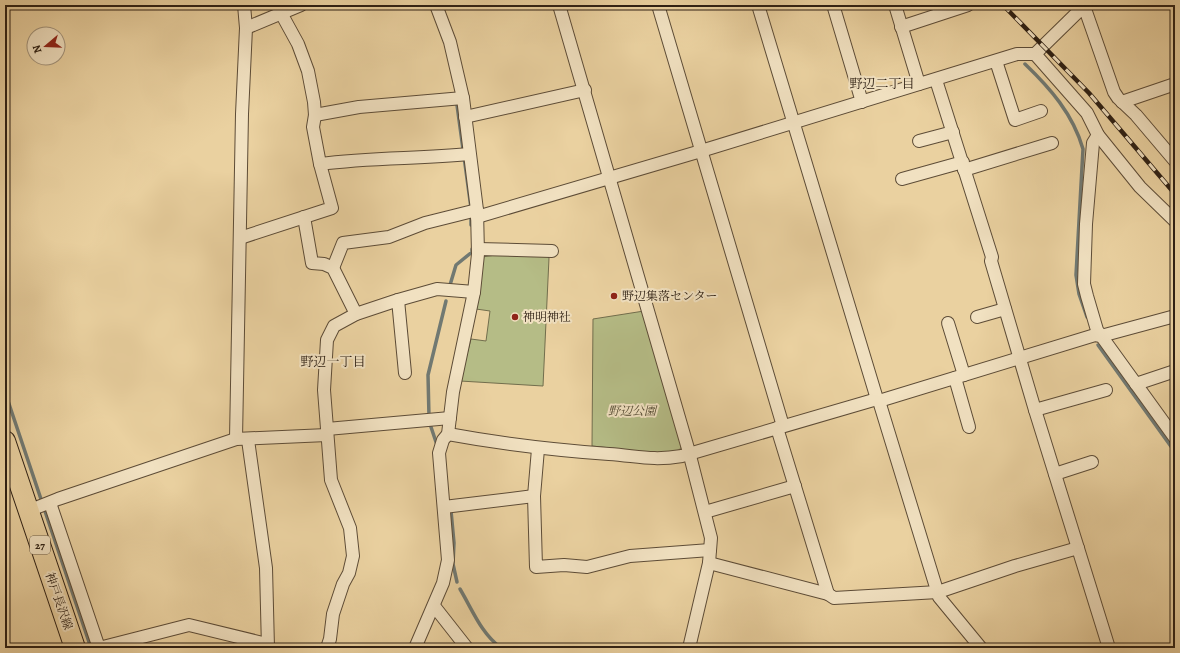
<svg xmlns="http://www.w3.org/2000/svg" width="1180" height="653" viewBox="0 0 1180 653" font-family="Alegreya,'Noto Serif JP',serif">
	<rect width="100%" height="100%" fill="#ead1a0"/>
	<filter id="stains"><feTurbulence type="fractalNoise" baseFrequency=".005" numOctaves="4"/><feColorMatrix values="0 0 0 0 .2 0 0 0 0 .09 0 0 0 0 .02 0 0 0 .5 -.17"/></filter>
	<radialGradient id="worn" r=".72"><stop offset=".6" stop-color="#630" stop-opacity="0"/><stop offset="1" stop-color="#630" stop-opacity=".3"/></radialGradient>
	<!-- green -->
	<g fill="#b5bc86" stroke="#726e4d">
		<path d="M503,254l13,2h31l2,2 -6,128 -83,-5 11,-42 15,2 4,-30 -14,-2 6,-52z"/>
		<path d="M644,311l40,133 -5,6 -13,4 -74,-8 1,-127z"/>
	</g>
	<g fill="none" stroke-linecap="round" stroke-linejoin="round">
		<!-- stream -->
		<g stroke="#717972" stroke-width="3.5">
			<path d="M1025,64c25,24 48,50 58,85l-7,126 3,19 8,23"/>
			<path d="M457,105l14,103v17"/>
			<path d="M450,285l6,-20 16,-13v-3"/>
			<path d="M1098,345l77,107"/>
			<path d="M5,392l86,256"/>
			<path d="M429,417l-1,-42 18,-74"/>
			<path d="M430,424l7,21"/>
			<path d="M451,511l3,32 -1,21 4,18"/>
			<path d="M460,589c13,22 21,44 41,59"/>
		</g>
		<defs>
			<g id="minor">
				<path d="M559,5l130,447 22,86 -2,25 -20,85"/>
				<path d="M658,5l125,421"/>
				<path d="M758,5l119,394 2,2 60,196 42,51"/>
				<path d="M895,5l24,79"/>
				<path d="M834,8l28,94"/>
				<path d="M901,27l67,-22"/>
				<path d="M246,28l55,-23"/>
				<path d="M1035,54l49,-48 30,86 4,6 18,17 39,46"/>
				<path d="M996,61l19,59 26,-9"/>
				<path d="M936,80l56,177 -1,4 44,149 74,238"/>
				<path d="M1122,102l53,-18"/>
				<path d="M315,115l44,-8 104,-9"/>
				<path d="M465,117l120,-27"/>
				<path d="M1098,135l-5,8 -7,81 -2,60 3,12 10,34 78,108"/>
				<path d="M919,141l34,-9"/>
				<path d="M320,164c50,-7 100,-5 149,-10"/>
				<path d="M964,170l88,-27"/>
				<path d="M902,179l61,-17"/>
				<path d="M304,217l8,46 12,1 9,4 23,46"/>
				<path d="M477,217l224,-66 316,-97h18l52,59 11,22 42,52 35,34"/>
				<path d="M240,238l92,-30 -12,-44 -7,-37 2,-12 -1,-13 -6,-31 -10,-27 -17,-31"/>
				<path d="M478,249l74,2"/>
				<path d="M333,268l10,-25 46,-6 36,-14 52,-13"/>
				<path d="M398,300l7,73"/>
				<path d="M977,317l28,-8"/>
				<path d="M948,323l16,52"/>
				<path d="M955,378l14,49"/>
				<path d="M1136,384l39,-13"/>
				<path d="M879,401l216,-66 6,1 74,-20"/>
				<path d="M1035,410l71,-20"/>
				<path d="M777,428l51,166"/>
				<path d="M327,429l123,-11"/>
				<path d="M448,434c54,10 107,16 161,20 29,2 43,7 73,2l195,-57"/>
				<path d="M236,439l6,-325 4,-86 -2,-23"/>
				<path d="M248,440l18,128 2,80"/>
				<path d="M538,449l-4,47 2,71 28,-2 23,2 43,-11 80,-6"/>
				<path d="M1055,474l37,-12"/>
				<path d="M50,503l49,145 90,-23 78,19"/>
				<path d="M444,507l90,-11"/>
				<path d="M28,511l30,-12 178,-60 91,-4"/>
				<path d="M705,512l90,-26"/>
				<path d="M709,563l119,31 6,4 104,-6 77,-26 63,-18"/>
				<path d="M434,606l33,42"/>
				<path d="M327,648l3,-9 3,-25 10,-30 6,-11 4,-17 -3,-28 -19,-48 -7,-90 3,-50 7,-14 22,-12 42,-14 39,-11 37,3"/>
				<path d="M415,648l28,-65 5,-23 -9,-107 4,-13 5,-6 5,-42 21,-100 4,-38 -1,-44 -14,-112 -13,-56 -14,-37"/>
			</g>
			<path id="tertiary" d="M1084,5v1"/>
			<path id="primary" d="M5,441l70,207"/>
		</defs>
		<!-- minor casing -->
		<use href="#minor" stroke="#5d4c37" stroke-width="14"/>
		<!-- tertiary casing -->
		<use href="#tertiary" stroke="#5d4c37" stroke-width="18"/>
		<!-- primary casing -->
		<use href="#primary" stroke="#2e2014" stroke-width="22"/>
		<!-- minor -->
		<use href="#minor" stroke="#f1e1c1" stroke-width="12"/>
		<!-- tertiary -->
		<use href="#tertiary" stroke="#f1e1c1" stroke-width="16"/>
		<!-- primary -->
		<use href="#primary" stroke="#ead1a0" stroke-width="20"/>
		<defs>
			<path id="rail" d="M1003,5l86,88 86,101"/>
		</defs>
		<!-- rail casing -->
		<use href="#rail" stroke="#2e2014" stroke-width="4.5"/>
		<!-- rail -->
		<use href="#rail" stroke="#f1e1c1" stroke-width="3" stroke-dasharray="9" stroke-linecap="butt"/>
	</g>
	<!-- markers -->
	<g fill="#8f2418" stroke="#f1e1c1" stroke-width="1.5">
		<circle cx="614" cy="296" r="4"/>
		<circle cx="515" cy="317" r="4"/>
	</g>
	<g text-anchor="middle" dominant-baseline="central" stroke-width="4" stroke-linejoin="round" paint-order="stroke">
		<!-- shield labels -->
		<rect fill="#f1e1c1" stroke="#685a48" stroke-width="1" x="30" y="536" width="20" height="18" rx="3"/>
		<g font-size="11" font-weight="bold" fill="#2e2014">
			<text x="40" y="545">27</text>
		</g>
		<!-- poi labels -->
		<g font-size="12" fill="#2e2014" stroke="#f1e1c1" text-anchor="start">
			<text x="622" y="296">野辺集落センター</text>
			<text x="523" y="317">神明神社</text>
		</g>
		<!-- park labels -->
		<g font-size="12" font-style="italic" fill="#504730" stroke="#f1e1c1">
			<text x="632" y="411">野辺公園</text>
		</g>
		<!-- street labels -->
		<g font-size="12" fill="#2e2014" stroke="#f1e1c1">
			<text transform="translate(59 601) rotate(71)">神戸長沢線</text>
		</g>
		<!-- neighbourhood labels -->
		<g font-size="13" fill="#2e2014" stroke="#f1e1c1">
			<text x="882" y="83">野辺二丁目</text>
			<text x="333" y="361">野辺一丁目</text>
		</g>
	</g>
	<!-- margin -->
	<rect width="1180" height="653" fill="none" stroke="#ead1a0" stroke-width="20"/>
	<rect x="6" y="6" width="1168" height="641" fill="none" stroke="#2e2014" stroke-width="2"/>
	<rect x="10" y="10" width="1160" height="633" fill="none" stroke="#2e2014"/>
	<!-- north arrow -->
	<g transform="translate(46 46) rotate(251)"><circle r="19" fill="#f1e1c1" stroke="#a3947c"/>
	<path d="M0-3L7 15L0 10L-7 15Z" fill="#8f2418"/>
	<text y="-6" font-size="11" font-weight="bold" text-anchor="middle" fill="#2e2014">N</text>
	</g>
	<rect width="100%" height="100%" filter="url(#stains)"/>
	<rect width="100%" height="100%" fill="url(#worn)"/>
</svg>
